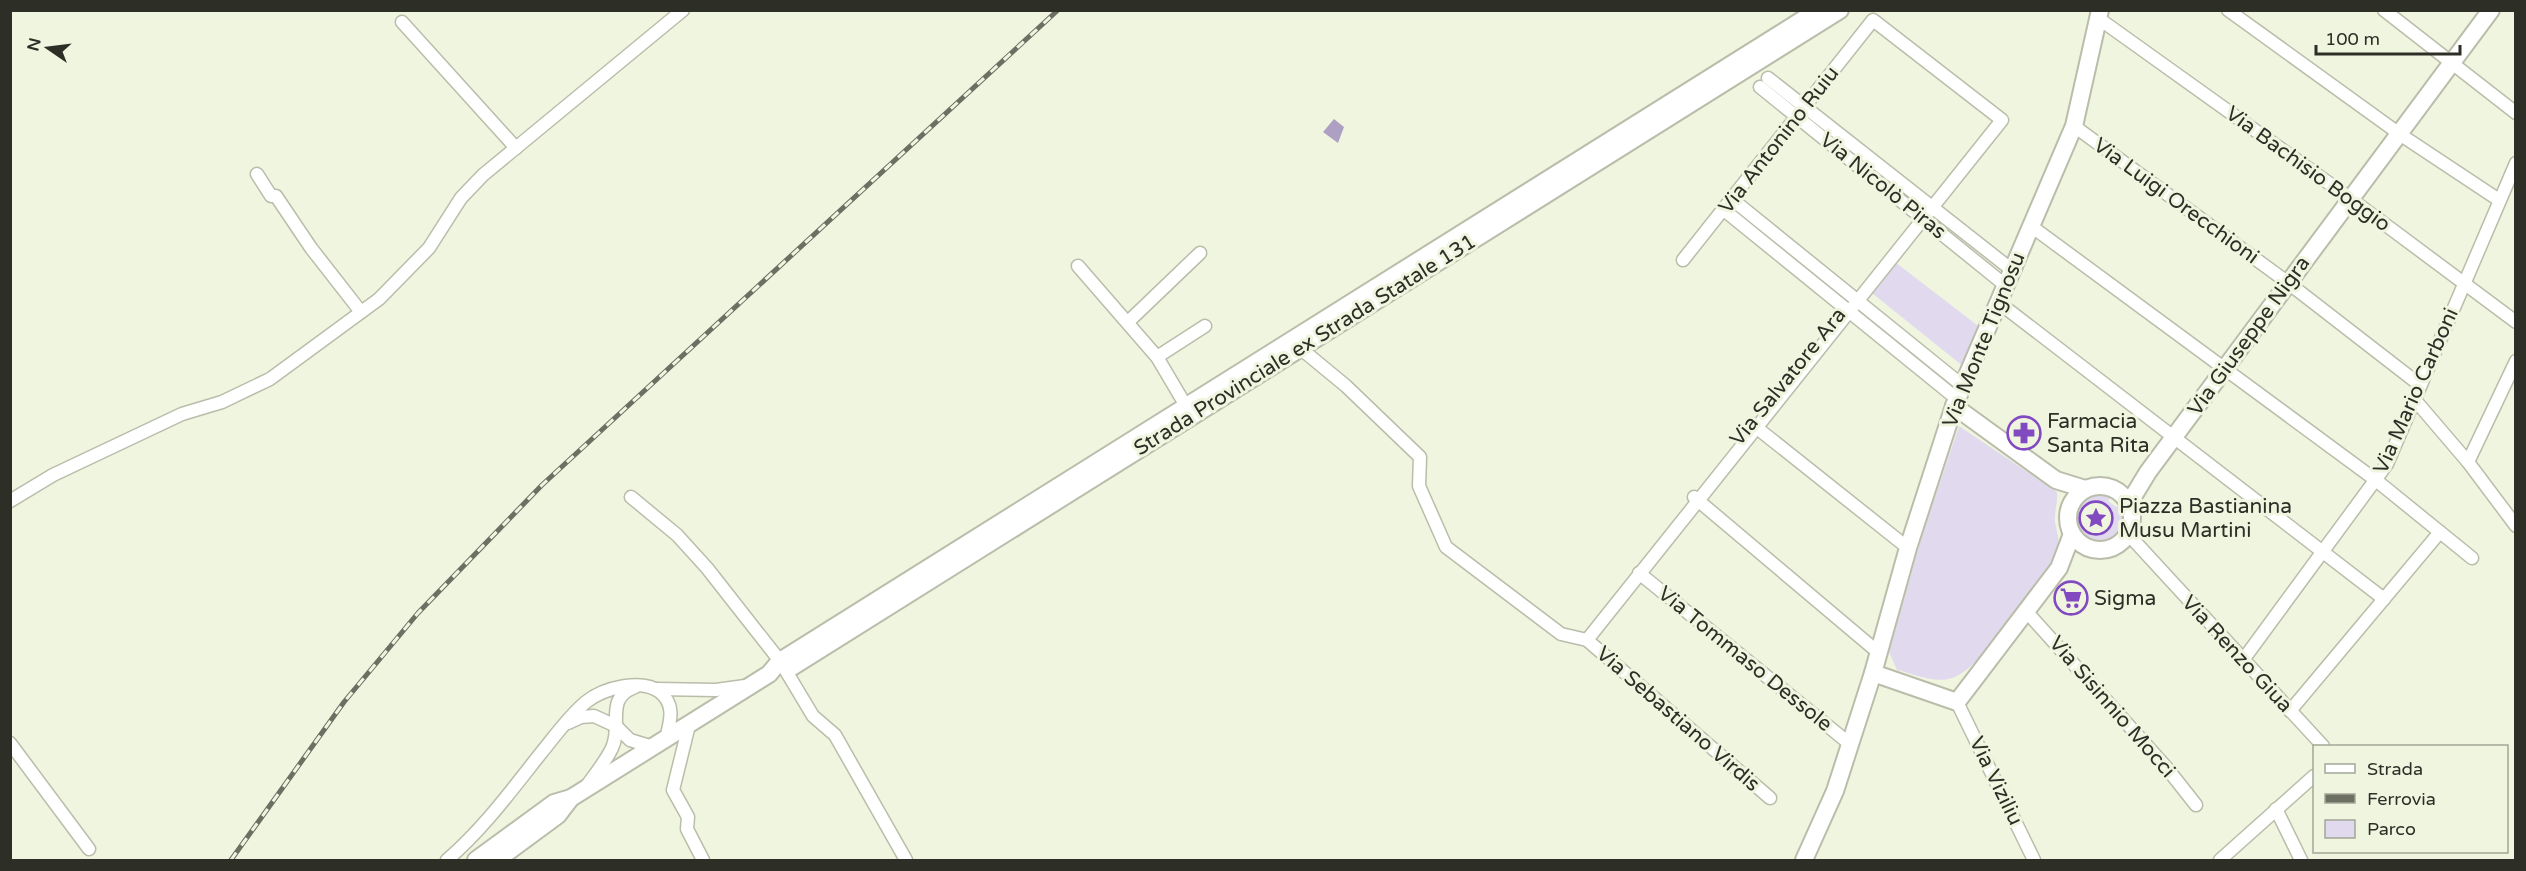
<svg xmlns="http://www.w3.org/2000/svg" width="2526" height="871" viewBox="0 0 2526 871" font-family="'Varela Round',sans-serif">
	<rect width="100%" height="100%" fill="#f0f5e0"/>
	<!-- green -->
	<g fill="#e1d9ee">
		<path d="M1891,259l95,73 -17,39 -102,-82z"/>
		<path d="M1959,426l98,66c1,11 -3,20 -2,30 2,11 5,19 4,30 -23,31 -74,115 -107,126 -17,6 -38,-4 -55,-8l-8,-18 32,-113z"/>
		<path d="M2106,492l7,3 -5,6 8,6 5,-5c11,25 1,38 -24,42 -25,-8 -29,-32 -10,-49z"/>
	</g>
	<!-- water -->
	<path fill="#ada0c2" d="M1334,119l10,8 -6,16 -15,-11z"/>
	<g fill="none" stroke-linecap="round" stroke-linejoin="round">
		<defs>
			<g id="street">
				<path d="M2228,10l173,125 98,65"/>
				<path d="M2384,10l132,103"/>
				<path d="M2098,18l253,181 165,123"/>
				<path d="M402,22l114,126"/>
				<path d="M1768,78l244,192"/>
				<path d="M1760,87l245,198"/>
				<path d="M2074,126l213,156 133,103"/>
				<path d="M257,174l14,22h5l35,52 50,64"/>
				<path d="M1733,200l230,186"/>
				<path d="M1724,210l233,189"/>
				<path d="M2031,226l346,255 95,77"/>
				<path d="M1078,266l79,91 29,49"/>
				<path d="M1998,302l386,297"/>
				<path d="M1128,322l72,-69"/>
				<path d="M1300,348l46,38 74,71 -1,29 27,61 115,87 26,6 183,158"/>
				<path d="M1157,357l48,-31"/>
				<path d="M2415,400l53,62 48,64"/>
				<path d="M1752,424l156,124"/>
				<path d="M2468,462l48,-101"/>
				<path d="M631,497l46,38 30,33 73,93"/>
				<path d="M1694,497l185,156"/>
				<path d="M10,501l43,-26 129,-61 40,-12 48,-23 109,-80 50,-51 32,-50 22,-23 200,-165"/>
				<path d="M2128,534l195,212"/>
				<path d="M1639,573l211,171"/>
				<path d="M2026,611l140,156 30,38"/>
				<path d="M1587,640l415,-520 -129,-100 -190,240"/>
				<path d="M2243,660l144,-196 129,-301"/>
				<path d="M786,671l27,45 22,19 71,125"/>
				<path d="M656,689l60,1 29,-4"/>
				<path d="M1957,702l77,158"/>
				<path d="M2290,711l150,-179"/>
				<path d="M568,723l13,-6 13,-1 22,10 14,14 23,7"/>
				<path d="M689,725l-16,65 15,27 -1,12 16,31"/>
				<path d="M10,743l79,106"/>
				<path d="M586,787c9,-13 20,-26 26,-39 11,-23 -8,-50 23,-61"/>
				<path d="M2276,809l25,51"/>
				<path d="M447,860c36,-31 64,-69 94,-107 14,-17 28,-37 45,-51 17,-14 56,-24 74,-10 16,13 10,30 6,47"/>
				<path d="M2220,860l94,-84"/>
			</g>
			<g id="secondary">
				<path d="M1954,406l102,74 29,9"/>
				<circle cx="2100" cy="518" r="32"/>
				<path d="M2132,511l2,-16 14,-23 343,-462"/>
				<path d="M792,667l1048,-657"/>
				<path d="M1873,673l84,29 102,-134 13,-34"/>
				<path d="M476,860l78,-57 17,-5 198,-124 11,-13 1038,-651"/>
				<path d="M497,860l61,-45 13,-17"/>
				<path d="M1804,860l31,-69 38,-118 35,-125 46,-142 120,-280 26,-116"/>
			</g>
		</defs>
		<!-- street casing -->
		<use href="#street" stroke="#b9bda9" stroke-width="15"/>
		<!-- secondary casing -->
		<use href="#secondary" stroke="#b9bda9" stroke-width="20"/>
		<!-- street -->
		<use href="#street" stroke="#fff" stroke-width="12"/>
		<!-- secondary -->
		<use href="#secondary" stroke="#fff" stroke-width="16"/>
		<defs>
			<path id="rail" d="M231,860l113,-158 74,-89 124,-128 516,-475"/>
		</defs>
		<!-- rail casing -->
		<use href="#rail" stroke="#6c6f62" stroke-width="5"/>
		<!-- rail -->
		<use href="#rail" stroke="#f0f5e0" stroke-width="3" stroke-dasharray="9" stroke-linecap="butt"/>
	</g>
	<!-- icons -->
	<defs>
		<symbol id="pharmacy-ring" viewBox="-11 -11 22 22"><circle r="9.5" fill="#f0f5e0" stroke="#824ac0" stroke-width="1.5"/><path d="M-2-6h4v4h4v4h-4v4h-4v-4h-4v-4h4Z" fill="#824ac0"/></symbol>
		<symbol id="sight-ring" viewBox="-11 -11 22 22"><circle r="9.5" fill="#f0f5e0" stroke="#824ac0" stroke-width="1.5"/><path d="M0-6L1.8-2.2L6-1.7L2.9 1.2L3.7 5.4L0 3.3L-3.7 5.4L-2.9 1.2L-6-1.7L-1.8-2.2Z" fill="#824ac0"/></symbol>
		<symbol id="supermarket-ring" viewBox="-11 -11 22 22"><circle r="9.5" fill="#f0f5e0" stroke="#824ac0" stroke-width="1.5"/><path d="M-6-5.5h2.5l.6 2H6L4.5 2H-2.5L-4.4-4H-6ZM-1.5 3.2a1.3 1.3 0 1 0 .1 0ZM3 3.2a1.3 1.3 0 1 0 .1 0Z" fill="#824ac0"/></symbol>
	</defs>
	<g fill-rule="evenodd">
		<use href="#pharmacy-ring" x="2005" y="414" width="38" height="38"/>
		<use href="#sight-ring" x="2077" y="499" width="38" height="38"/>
		<use href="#supermarket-ring" x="2052" y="579" width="38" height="38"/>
	</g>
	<g text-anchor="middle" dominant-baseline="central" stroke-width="6" stroke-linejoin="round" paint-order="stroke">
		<!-- street labels -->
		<g font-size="21" fill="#2d2f27" stroke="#f0f5e0">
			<text transform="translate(1779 140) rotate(-52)">Via Antonino Ruiu</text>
			<text transform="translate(2308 169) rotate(36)">Via Bachisio Boggio</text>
			<text transform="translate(1883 186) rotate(39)">Via Nicolò Piras</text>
			<text transform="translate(2176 201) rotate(36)">Via Luigi Orecchioni</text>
			<text transform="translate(2249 336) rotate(-54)">Via Giuseppe Nigra</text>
			<text transform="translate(1984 340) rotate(-68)">Via Monte Tignosu</text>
			<text transform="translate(1305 345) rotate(-32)">Strada Provinciale ex Strada Statale 131</text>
			<text transform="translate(1788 377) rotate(-51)">Via Salvatore Ara</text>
			<text transform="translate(2416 391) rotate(-66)">Via Mario Carboni</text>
			<text transform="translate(2237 654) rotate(47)">Via Renzo Giua</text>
			<text transform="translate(1745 659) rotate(39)">Via Tommaso Dessole</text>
			<text transform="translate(2112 707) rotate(49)">Via Sisinnio Mocci</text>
			<text transform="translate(1678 719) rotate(41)">Via Sebastiano Virdis</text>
			<text transform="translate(1996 781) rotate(64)">Via Viziliu</text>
		</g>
		<!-- poi labels -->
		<g font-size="21" fill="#2d2f27" stroke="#f0f5e0" text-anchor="start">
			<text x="2047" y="421">Farmacia<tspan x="2047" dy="24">Santa Rita</tspan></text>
			<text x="2119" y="506">Piazza Bastianina<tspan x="2119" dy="24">Musu Martini</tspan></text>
			<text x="2094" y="598">Sigma</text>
		</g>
	</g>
	<!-- border -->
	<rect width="2526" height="871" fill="none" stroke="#2d2f27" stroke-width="24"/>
	<!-- legend -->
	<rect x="2313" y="745" width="195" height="108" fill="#f0f5e0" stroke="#a2a696" stroke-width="1.5"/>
	<rect x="2325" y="764" width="30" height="9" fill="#ffffff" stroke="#a2a696" stroke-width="1.5"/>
	<text x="2367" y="775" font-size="18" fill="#2d2f27">Strada</text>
	<rect x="2325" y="794" width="30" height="9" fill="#6c6f62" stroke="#a2a696" stroke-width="1.5"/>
	<text x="2367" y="805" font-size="18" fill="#2d2f27">Ferrovia</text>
	<rect x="2325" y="820" width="30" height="18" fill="#e1d9ee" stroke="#a2a696" stroke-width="1.5"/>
	<text x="2367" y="835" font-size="18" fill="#2d2f27">Parco</text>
	<!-- north arrow -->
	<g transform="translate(48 48) rotate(284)" stroke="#f0f5e0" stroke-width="4.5" paint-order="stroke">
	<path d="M0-4.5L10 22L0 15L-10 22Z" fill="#2d2f27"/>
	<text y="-9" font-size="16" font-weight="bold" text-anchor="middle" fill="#2d2f27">N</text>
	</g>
	<!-- scale -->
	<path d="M2316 45v9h144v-9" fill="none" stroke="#2d2f27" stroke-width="3"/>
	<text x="2325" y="45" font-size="18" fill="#2d2f27" stroke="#f0f5e0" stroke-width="4.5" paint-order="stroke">100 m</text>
</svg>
